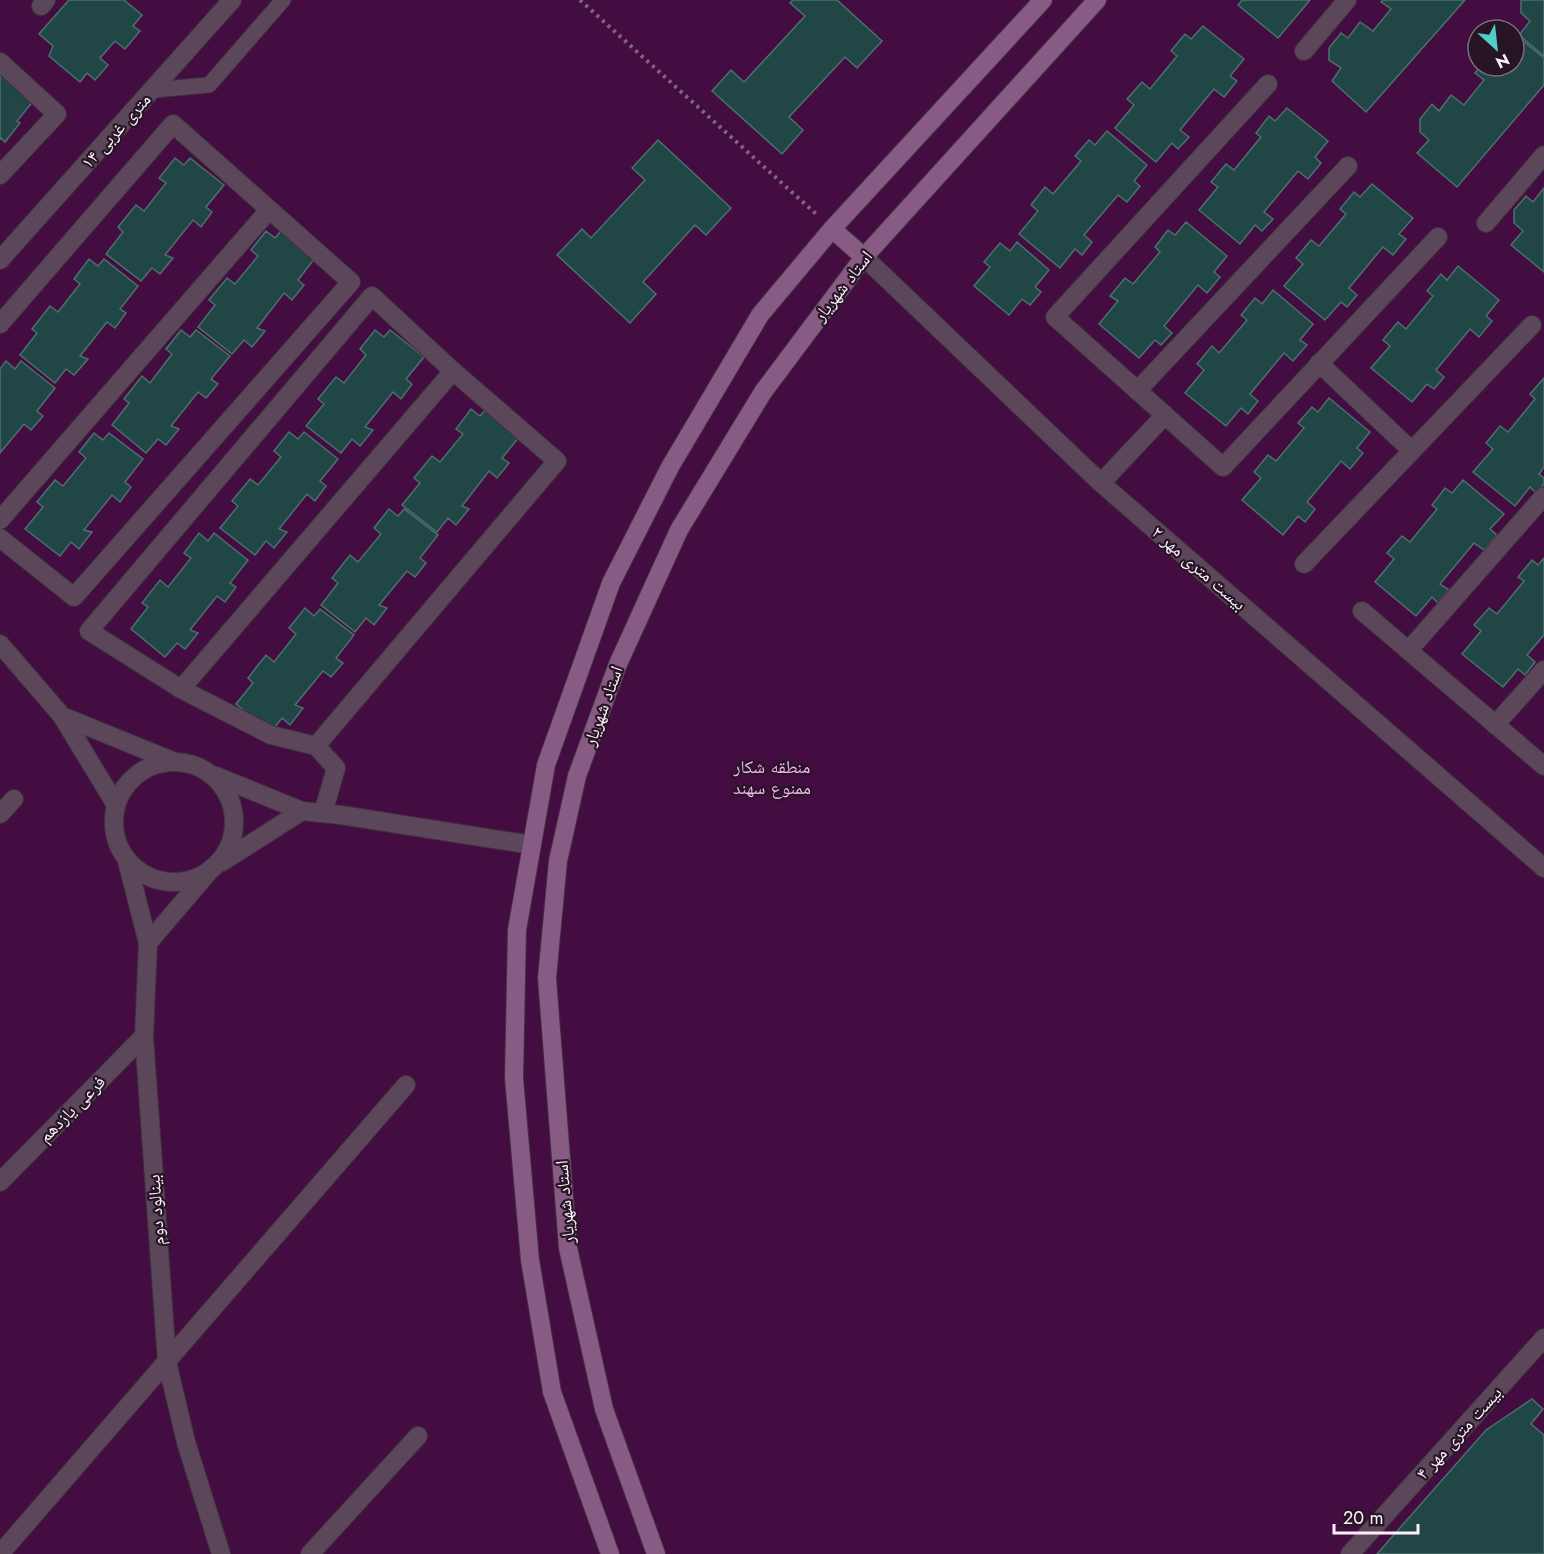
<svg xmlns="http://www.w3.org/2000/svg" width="1544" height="1554" viewBox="0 0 1544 1554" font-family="Jost,'Noto Naskh Arabic',sans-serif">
	<rect width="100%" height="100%" fill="#271525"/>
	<!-- green -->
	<path fill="#430d41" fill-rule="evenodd" d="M0,0h1544v1554h-1544zM1478,30h36v36h-36z"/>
	<!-- building -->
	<g fill="#204745" stroke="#4d706e" stroke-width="1.5">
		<path d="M69,0h55l18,15 -9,11 7,5 -15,18 -10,-8 -15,17 8,7 -13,15 -8,-7 -7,9 -31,-26 4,-10 -14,-12z"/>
		<path d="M793,0h44l45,41 -25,27 -12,-11 -56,60 14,13 -21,24 -70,-63 19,-21 13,12 61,-66 -15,-13z"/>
		<path d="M1242,0h68l-32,38 -40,-33z"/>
		<path d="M1383,0h82l-99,112 -34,-31 9,-13 -12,-8v-12l12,-15 7,5 12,-16 13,9 18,-22 -10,-7z"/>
		<path d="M1521,0h23v56l-25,-21 11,-14 -9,-8z"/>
		<path d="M1203,26l41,33 -14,17 7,5 -13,16 -10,-8 -34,41 9,7 -11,12 -6,-6 -16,19 -41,-34 19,-23 -7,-6 15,-17 8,7 27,-33 -6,-5 14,-17 6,5z"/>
		<path d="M1523,41l21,17v27l-87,102 -40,-34 12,-13 -9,-8v-13l12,-15 7,7 12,-16 13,10 20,-25 -9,-7 6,-7h33v-17l1,1z"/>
		<path d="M0,73l34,27 -17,21 3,2 -15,19 -4,-4 -1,2z"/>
		<path d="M1287,108l41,33 -13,16 6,6 -13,16 -10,-8 -34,41 9,7 -11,12 -7,-6 -15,19 -41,-34 19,-23 -7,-5 15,-18 8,6 27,-33 -5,-4 13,-17 6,5z"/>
		<path d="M1107,131l40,34 -13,16 6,5 -13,16 -9,-7 -34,40 8,7 -10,13 -7,-6 -15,19 -41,-34 19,-23 -7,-6 14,-18 8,7 28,-33 -6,-5 14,-16 6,5z"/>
		<path d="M658,140l73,68 -25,27 -11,-10 -52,57 13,12 -26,29 -73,-68 25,-26 9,9 54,-58 -13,-12z"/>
		<path d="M175,158l9,7 6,-7 34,27 -18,22 6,5 -11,15 -8,-7 -28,35 8,3 -13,16 -8,-6 -11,13 -35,-27 17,-22 -5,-5 18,-22 8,6 22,-28 -7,-5z"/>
		<path d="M1372,184l41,34 -14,16 7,5 -13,16 -10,-8 -34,41 8,7 -10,12 -6,-5 -16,18 -41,-34 19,-22 -7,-6 15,-18 8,6 27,-32 -6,-5 14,-17 6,5z"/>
		<path d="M1544,188v84l-33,-27 12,-14 -9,-8v-13l12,-14 7,6z"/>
		<path d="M1186,222l41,34 -13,16 6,5 -13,16 -9,-8 -34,41 8,7 -11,12 -6,-5 -16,18 -40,-34 19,-23 -8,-5 15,-18 8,6 27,-32 -5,-5 13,-17 7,5z"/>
		<path d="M266,231l9,7 6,-7 34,27 -17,22 6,5 -12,15 -8,-7 -27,35 8,3 -13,16 -8,-7 -12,14 -34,-27 17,-22 -6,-5 18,-22 8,6 23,-28 -7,-6z"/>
		<path d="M1017,242l32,28 -14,17 6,5 -11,13 -8,-6 -13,16 -35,-29 16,-19 -6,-5 16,-19 10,8z"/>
		<path d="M89,259l9,7 6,-7 34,27 -18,23 6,4 -11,15 -8,-6 -27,34 8,3 -14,16 -8,-6 -11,14 -35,-28 17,-22 -5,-4 18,-23 8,6 22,-28 -6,-5z"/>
		<path d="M1458,266l41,34 -13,16 6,5 -13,16 -9,-8 -34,41 8,7 -10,12 -7,-5 -15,18 -41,-34 19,-22 -7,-6 15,-18 8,7 27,-33 -6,-5 14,-17 6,6z"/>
		<path d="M1273,290l40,34 -13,16 7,5 -14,16 -9,-8 -34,41 8,7 -10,13 -7,-6 -15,18 -41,-33 19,-23 -7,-6 15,-18 7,7 28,-33 -6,-5 14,-17 7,6z"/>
		<path d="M181,330l9,7 6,-7 34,26 -19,23 7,5 -12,14 -8,-6 -27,34 8,3 -13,16 -8,-6 -12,14 -34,-28 17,-22 -5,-4 18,-23 8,7 22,-29 -6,-5z"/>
		<path d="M375,330l9,7 6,-7 34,27 -18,22 6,5 -11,15 -8,-7 -28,35 8,3 -13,16 -8,-7 -11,14 -35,-27 18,-22 -6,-5 18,-22 8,6 22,-28 -6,-6z"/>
		<path d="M6,361l9,8 6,-8 34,27 -18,23 6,5 -12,14 -7,-6 -24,29v-84z"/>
		<path d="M1544,378v89l-5,7 5,4v6l-8,9 -6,-6 -15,19 -42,-34 20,-23 -7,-6 14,-17 8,6 27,-33 -5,-5z"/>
		<path d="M1329,398l41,34 -13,16 6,5 -13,16 -9,-8 -34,41 8,7 -10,13 -7,-6 -15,19 -41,-35 19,-22 -7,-6 14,-17 8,6 28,-33 -6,-5 14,-16 6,5z"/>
		<path d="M471,409l9,7 6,-7 34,27 -18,22 7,5 -12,15 -8,-7 -27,35 7,3 -13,16 -8,-7 -11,14 -35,-27 18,-22 -6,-5 18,-22 8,6 23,-28 -7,-5z"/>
		<path d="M289,432l9,7 6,-7 34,27 -18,22 6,5 -11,15 -8,-7 -28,35 8,3 -13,16 -8,-7 -11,14 -35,-27 18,-22 -6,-5 18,-22 8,6 23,-28 -7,-6z"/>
		<path d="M94,433l9,7 6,-7 34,26 -18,23 6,5 -11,15 -8,-7 -28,35 8,2 -13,17 -8,-7 -11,14 -35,-27 18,-22 -6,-5 18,-22 8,6 23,-28 -7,-6z"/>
		<path d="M1463,480l41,34 -14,15 7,6 -13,15 -10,-7 -34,41 9,6 -11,13 -6,-6 -16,19 -41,-34 19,-23 -7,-6 15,-17 8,6 27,-33 -5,-4 13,-17 7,5z"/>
		<path d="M389,509l9,7 6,-7 34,26 -18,23 6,5 -11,14 -8,-6 -28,34 8,3 -13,17 -8,-7 -11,14 -34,-27 17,-22 -6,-5 18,-23 8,7 23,-28 -7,-6z"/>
		<path d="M199,533l9,8 6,-8 34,27 -18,23 6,4 -11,15 -8,-6 -27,34 8,3 -13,16 -8,-6 -12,14 -34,-28 17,-22 -6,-4 18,-23 8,7 23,-29 -7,-5z"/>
		<path d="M1544,558v77l-17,20 8,7 -10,13 -7,-6 -15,18 -41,-33 19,-23 -7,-6 15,-17 8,6 27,-33 -6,-4 14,-17 6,5z"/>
		<path d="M305,608l9,8 6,-7 34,26 -18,23 7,5 -12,14 -8,-6 -28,34 8,3 -13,17 -8,-7 -11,14 -35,-28 17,-21 -5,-5 18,-23 8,7 22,-28 -7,-6z"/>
		<path d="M1532,1399l11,10 -12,15 13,11v119h-167l109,-124z"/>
	</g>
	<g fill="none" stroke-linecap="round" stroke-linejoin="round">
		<defs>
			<path id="service" d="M153,90l56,-5 74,-85"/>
			<g id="minor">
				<path d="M41,6l5,-6"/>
				<path d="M1304,51l43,-51"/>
				<path d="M0,62l57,52 -57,61"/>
				<path d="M1268,84l-213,233 168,150 215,-230"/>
				<path d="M1486,223l58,-68"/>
				<path d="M0,260l232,-260"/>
				<path d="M0,324l173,-200 178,158 -277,315 -74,-59"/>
				<path d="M1319,363l93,88"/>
				<path d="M1137,391l211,-225"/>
				<path d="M1101,483l64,-68"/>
				<path d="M0,520l269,-310"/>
				<path d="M1304,564l228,-239"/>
				<path d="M1362,611l182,155"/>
				<path d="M1409,650l135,-154"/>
				<path d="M181,689l272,-318"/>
				<path d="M1495,725l49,-55"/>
				<path d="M316,746l241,-285 -104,-90 -81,-75 -283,335 92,58 90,46 45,11 20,22 -13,45"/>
				<path d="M0,814l14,-15"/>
				<path d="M127,861l21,82 -4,93 23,326 19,80 35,112"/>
				<path d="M148,943l64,-75"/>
				<path d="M0,1182l144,-146"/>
				<path d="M0,1554l406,-469"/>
				<path d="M310,1554l108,-118"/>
			</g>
			<g id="tertiary">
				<path d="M864,257l237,226 443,385"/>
				<path d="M0,644l62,72 113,46"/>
				<path d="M62,716l54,89"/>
				<circle cx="174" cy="822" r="60"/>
				<path d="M216,776l86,35 39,4 191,30"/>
				<path d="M222,862l80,-51"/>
				<path d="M1350,1554l194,-216"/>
			</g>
			<g id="secondary">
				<path d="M832,229l32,28"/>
				<path d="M610,1554l-58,-162 -22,-132 -16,-182 3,-148 29,-165 65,-182 59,-116 90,-152 72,-86 211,-229"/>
				<path d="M656,1554l-52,-145 -36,-161 -21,-270 11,-117 19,-85 41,-112 61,-134 84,-138 101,-135 233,-257"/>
			</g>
		</defs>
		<!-- service casing -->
		<use href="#service" stroke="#3f323e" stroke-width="17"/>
		<!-- minor casing -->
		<use href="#minor" stroke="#3f323e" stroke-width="20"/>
		<!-- tertiary casing -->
		<use href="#tertiary" stroke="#3f323e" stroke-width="20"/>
		<!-- secondary casing -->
		<use href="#secondary" stroke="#3f323e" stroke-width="20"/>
		<!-- path -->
		<path stroke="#7a6a78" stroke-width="4" stroke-dasharray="3 4.5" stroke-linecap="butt" d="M580,0l236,214"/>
		<!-- service -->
		<use href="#service" stroke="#5b4759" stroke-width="15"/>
		<!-- minor -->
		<use href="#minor" stroke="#5b4759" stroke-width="18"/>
		<!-- tertiary -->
		<use href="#tertiary" stroke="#5b4759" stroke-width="18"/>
		<!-- secondary -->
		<use href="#secondary" stroke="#875b84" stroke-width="18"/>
	</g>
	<g text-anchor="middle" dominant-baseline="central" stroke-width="4.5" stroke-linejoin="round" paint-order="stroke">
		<!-- street labels -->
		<g font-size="18" fill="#fdf0fc" stroke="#271525">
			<text transform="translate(116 131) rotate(-48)">۱۴ متری غربی</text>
			<text transform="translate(843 286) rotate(-52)">استاد شهریار</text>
			<text transform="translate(1199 568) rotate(41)">بیست متری مهر ۲</text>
			<text transform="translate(603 706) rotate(-70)">استاد شهریار</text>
			<text transform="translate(72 1109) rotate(-45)">فرعی یازدهم</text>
			<text transform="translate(565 1202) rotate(-95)">استاد شهریار</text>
			<text transform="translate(156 1210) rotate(-94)">بینالود دوم</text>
			<text transform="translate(1459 1433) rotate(-48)">بیست متری مهر ۴</text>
		</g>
		<!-- park labels -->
		<g font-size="18" fill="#f8b4f2" stroke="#271525">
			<text x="772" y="767">منطقه شکار<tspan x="772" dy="21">ممنوع سهند</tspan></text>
		</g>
	</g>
	<!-- north arrow -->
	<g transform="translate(1496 48) rotate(153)"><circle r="28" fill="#271525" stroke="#7d6d7b" stroke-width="1.5"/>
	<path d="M0-4.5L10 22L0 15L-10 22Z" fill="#53cdc9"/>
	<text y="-9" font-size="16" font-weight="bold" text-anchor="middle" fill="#fdf0fc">N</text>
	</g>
	<!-- scale -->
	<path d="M1334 1524v9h84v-9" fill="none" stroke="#fdf0fc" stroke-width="3"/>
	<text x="1343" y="1524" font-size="18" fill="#fdf0fc" stroke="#271525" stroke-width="4.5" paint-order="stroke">20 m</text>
</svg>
